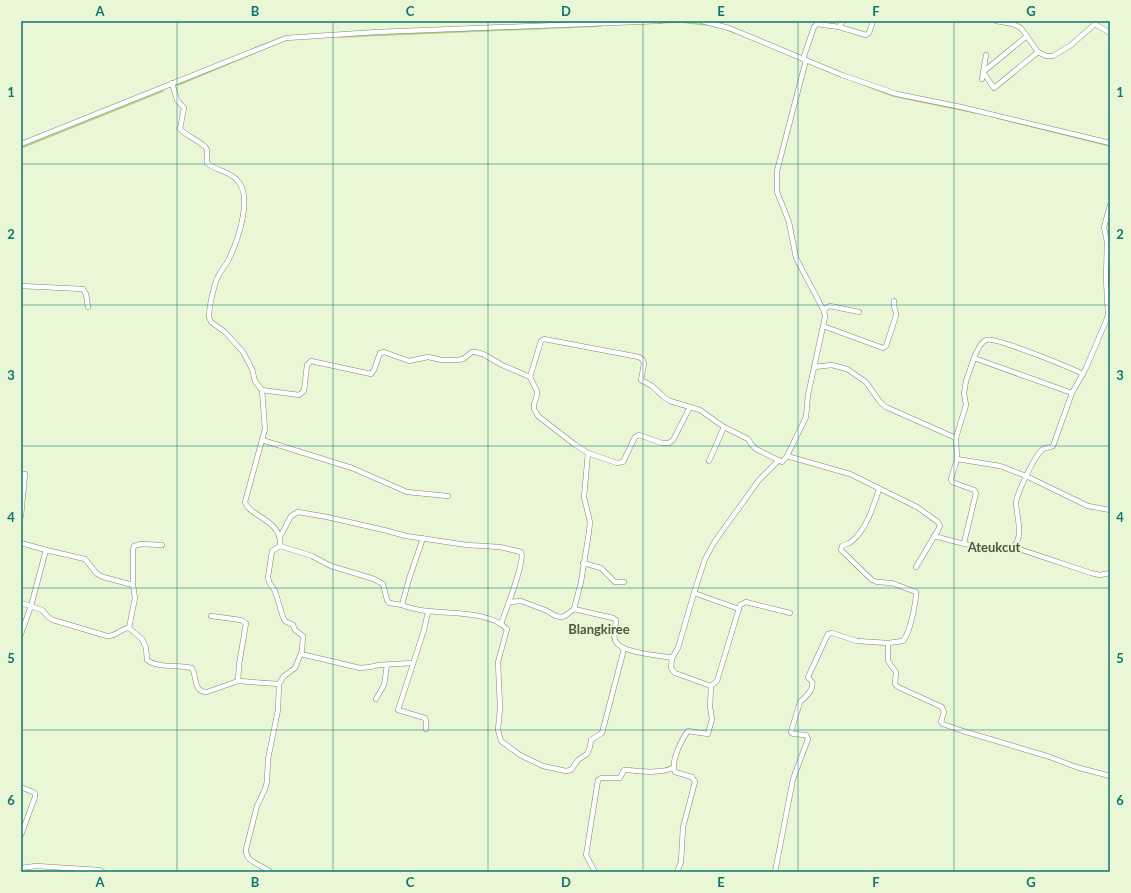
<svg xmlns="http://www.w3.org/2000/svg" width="1131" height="893" viewBox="0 0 1131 893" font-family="Lato,sans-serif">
	<rect width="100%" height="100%" fill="#e9f7d7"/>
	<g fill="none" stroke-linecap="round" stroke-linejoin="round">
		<!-- stream -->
		<g stroke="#b1ce85" stroke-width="1.5">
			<path d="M659,23l21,-1 27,3"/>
			<path d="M726,29l9,4"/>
			<path d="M339,37l262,-11"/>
			<path d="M851,80l42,16 83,17"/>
			<path d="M178,85l98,-41"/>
			<path d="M997,118l113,28"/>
			<path d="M21,148l142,-57"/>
		</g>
		<defs>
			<g id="minor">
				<path d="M702,21l27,7 113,47 55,19 64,13 149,36"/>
				<path d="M996,21l17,3 8,4 17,24 8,4h7l18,-11 24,-21 15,9"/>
				<path d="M839,27l4,-6"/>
				<path d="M1027,36l-44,36 11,16 44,-36"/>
				<path d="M803,59l11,-32 3,-3 22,3 27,8 3,-2 4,-12"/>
				<path d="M982,79l4,-24"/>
				<path d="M172,83l5,17 7,8 -4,21c6,7 25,14 27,21 1,3 -1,9 0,13 8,7 21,8 29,16 18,16 2,60 -6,78 -4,9 -11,15 -14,24 -3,10 -7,26 -7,36l2,5 14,10 18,20 9,17 3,12 7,9 3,39 -20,73c3,14 38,18 35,44"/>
				<path d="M21,144l265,-106 91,-6 283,-11"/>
				<path d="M21,286l62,3 3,5 2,13"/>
				<path d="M824,311l2,-3 4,-2 29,6"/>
				<path d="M823,326l60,22 3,-2 10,-30c1,-5 -4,-10 -2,-15"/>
				<path d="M974,358c2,-5 7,-16 12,-18 8,-4 85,28 97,34"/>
				<path d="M814,367l18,-2 15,4 19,13 14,20 6,5 70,31"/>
				<path d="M530,377l7,14v4l-3,9v5l4,7 36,28 14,9 29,10 6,-1 12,-25 4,-2 23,8h7l4,-3 17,-33"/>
				<path d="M262,390l37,5 5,-4 3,-26 4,-4 60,13 3,-4 6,-17 4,-1 25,9 19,-4 14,3h16l5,-1 9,-7h3l8,2 19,11 28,12 11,-36 3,-2 95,18 4,3 1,4 -3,16 11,6 13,12 5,3 30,9 24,17 24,12 4,6 4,4 26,13 5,-6 19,-39 2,-22 17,-78 -1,-6 -28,-53 -7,-36 -12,-30v-21l29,-111"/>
				<path d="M262,440l90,28 55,24 41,4"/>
				<path d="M787,456l63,18 67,33 21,15 2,4 -2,4 -22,37"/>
				<path d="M957,459l43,7 26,10 62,30 22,4"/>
				<path d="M709,461l15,-34"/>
				<path d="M21,474h4l-4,42"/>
				<path d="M879,489c-5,16 -13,42 -28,53 -3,2 -6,2 -9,4l-1,4 31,30 5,2 15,1 24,9c0,11 -6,41 -13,49l-15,2v18l8,11 -1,12 3,3 44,20 2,5 -3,10 2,2 20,7 87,26 26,10 34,9"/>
				<path d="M934,536c20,5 58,17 76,12 16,-5 6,-35 6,-45 1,-10 18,-46 26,-53 3,-3 7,-2 11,-4l19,-53 14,-25 20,-47 2,-7 -2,-35 1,-37 -3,-15 6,-22"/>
				<path d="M280,537l11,-21 7,-4 29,5 57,13 22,6 61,9 33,2 21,5c5,8 -16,60 -20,72"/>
				<path d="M423,538l-14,41 -7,26c30,13 82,1 105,24l-9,33 2,46 -2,22 3,11 19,14 23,11 23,5 5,-1 7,-10 9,-6 3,-7 1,-7 11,-7 22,-84"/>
				<path d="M21,543l25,7 39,9 12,15 6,3 30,8 2,13 -6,30"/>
				<path d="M964,543l12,-50 -2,-3 -22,-8 -1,-3 6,-20 -1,-21 10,-33 -2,-12 2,-12 8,-23 98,35"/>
				<path d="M1013,547l78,26 9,2 10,-2"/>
				<path d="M583,563l18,5 14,14h9"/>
				<path d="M133,585v-35l1,-4 7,-2 21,1"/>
				<path d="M694,593l45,16"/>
				<path d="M509,602l12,-1 24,9 11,6 5,1 4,-1 9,-7 7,-27 8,-50 1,-10 -6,-25 4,-44"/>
				<path d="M21,603l21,7 6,7 5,3 54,16c9,1 14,-8 22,-8l13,11 4,9 1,12c10,8 32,5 45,8 5,9 1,24 15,24l31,-11 41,3"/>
				<path d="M574,609l39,9 3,2c0,6 -4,17 0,22 6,11 43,13 56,16"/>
				<path d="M211,616l30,4 5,3 -7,42 -1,16"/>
				<path d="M21,634l10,-28 15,-56"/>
				<path d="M301,654l59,14 10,-1 9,-2 33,-2"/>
				<path d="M711,686l6,-5 23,-76 6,-3 44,11"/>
				<path d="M376,699l8,-14 3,-20"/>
				<path d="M426,729v-8l-1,-3 -27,-8 26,-80 4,-18"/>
				<path d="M21,787l14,6v4l-14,38"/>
				<path d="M21,868l15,-2 63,4 4,2"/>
				<path d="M594,870l-8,-15 12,-75 3,-2h19l4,-8h2c16,1 32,4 47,-2"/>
				<path d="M270,872c-8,-8 -25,-9 -24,-23l11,-43 8,-17 2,-8 1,-22 10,-49 1,-26 5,-8 11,-8 7,-17 1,-15 -8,-6 -2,-5 -8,-4 -2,-4 -8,-26 -6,-9 -1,-5 4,-26 8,-5 32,10 19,10 43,13 9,5 4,16 2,3 13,2"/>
				<path d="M677,872l4,-10 2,-35 12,-45 -3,-5 -17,-5c-5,-10 7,-33 13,-41l20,3 4,-15 -2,-12 1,-21 -36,-13 -4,-5 1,-10 6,-10 16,-55 11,-34 10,-18 44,-61 20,-20"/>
				<path d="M775,872l18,-93 15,-40 -2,-4 -13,-1 -2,-2 9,-30c4,-4 15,-12 12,-20 -1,-2 -3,-3 -4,-5l20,-43 4,-1 25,8 31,2"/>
			</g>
		</defs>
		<!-- minor casing -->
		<use href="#minor" stroke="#7e8a6d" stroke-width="5.5"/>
		<!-- minor -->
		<use href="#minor" stroke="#fff" stroke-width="4.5"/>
	</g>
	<!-- grid -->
	<path fill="none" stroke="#0f766e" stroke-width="1" stroke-opacity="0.55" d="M177,21v851M333,21v851M488,21v851M643,21v851M798,21v851M954,21v851M21,164h1089M21,305h1089M21,446h1089M21,588h1089M21,730h1089"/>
	<g text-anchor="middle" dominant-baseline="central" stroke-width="3.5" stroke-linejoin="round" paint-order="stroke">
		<!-- quarter labels -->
		<g font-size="13" font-weight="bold" fill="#4d583d" stroke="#e9f7d7">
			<text x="994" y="547">Ateukcut</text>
			<text x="599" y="629">Blangkiree</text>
		</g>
	</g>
	<!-- border -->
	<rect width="1131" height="893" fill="none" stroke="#e9f7d7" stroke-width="44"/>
	<rect x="22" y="22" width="1087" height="849" fill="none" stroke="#0f766e" stroke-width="1.5"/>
	<g font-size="13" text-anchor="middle" font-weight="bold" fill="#0f766e">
		<text x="100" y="16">A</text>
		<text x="255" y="16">B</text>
		<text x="410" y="16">C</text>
		<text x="566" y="16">D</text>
		<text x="721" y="16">E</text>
		<text x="876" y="16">F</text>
		<text x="1031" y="16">G</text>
		<text x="11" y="97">1</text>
		<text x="1120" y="97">1</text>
		<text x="11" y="239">2</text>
		<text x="1120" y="239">2</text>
		<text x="11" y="380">3</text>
		<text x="1120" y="380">3</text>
		<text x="11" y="522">4</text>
		<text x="1120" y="522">4</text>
		<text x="11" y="663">5</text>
		<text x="1120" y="663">5</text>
		<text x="11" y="805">6</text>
		<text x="1120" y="805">6</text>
		<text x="100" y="887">A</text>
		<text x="255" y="887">B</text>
		<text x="410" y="887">C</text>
		<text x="566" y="887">D</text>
		<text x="721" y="887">E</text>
		<text x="876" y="887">F</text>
		<text x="1031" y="887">G</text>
	</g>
</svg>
